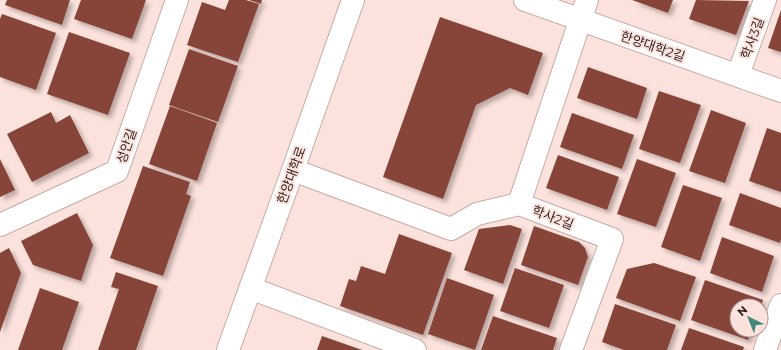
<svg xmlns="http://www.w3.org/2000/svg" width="781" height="350" viewBox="0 0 781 350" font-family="Montserrat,'Noto Sans KR',sans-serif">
	<defs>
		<filter id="shadow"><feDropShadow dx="3.5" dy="3.5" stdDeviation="2" flood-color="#0004"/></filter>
	</defs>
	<rect width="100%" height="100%" fill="#fce2dc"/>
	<!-- building -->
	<g fill="#864539" filter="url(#shadow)">
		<path d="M7,0h63l-8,25 -57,-20z"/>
		<path d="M81,0h65l-14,39 -58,-20z"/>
		<path d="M229,0h17l13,4 -21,58 -51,-17 15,-43 23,8z"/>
		<path d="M249,0h13l-1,4z"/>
		<path d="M632,0h41l-5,13z"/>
		<path d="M696,0l53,1 -13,34 -47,-16z"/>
		<path d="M781,10v42l-13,-4z"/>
		<path d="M2,14l54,19 -20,57 -36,-13v-58z"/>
		<path d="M440,17l103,36 -15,42 -18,-7 -34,17 -33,94 -60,-22z"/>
		<path d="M69,32l61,21 -22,62 -61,-21z"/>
		<path d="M189,49l49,17 -20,56 -49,-17z"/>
		<path d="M588,67l59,21 -10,31 -60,-21z"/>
		<path d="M659,91l42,14 -21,58 -41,-14z"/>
		<path d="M170,106l47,17 -20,58 -48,-17z"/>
		<path d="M711,110l35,13 -21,60 -36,-12z"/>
		<path d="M51,112l5,11 14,-8 19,38 -57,29 -25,-48z"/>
		<path d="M572,113l62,22 -12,34 -62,-22z"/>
		<path d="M767,128l14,5v59l-32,-11z"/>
		<path d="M558,155l61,22 -12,33 -61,-22z"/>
		<path d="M0,159l15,31 -15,7z"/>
		<path d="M637,159l39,14 -20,54 -39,-13z"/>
		<path d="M143,166l47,16 -4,12 5,2 -28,80 -53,-18z"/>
		<path d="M683,185l39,13 -22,63 -39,-14z"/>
		<path d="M740,193l41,15v31l-1,4 -51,-18z"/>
		<path d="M77,213l16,32 -12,36 -48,-16 -12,-24z"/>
		<path d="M510,225l12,4 -19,55 -39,-14 15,-41z"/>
		<path d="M534,226l45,16 6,6 3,9 -10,28 -57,-20z"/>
		<path d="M399,234l53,19 -29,82 -83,-29 9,-27 7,2 5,-15 24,8z"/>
		<path d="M722,237l52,19 -12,36 -52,-19z"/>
		<path d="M9,248l12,25 -21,59v-79z"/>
		<path d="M654,263l42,14 -16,44 -64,-23 11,-29z"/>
		<path d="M515,268l49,17 -15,43 -49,-17z"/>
		<path d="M116,272l42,14 -22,64h-38l21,-61 -8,-2z"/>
		<path d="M447,278l47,17 -19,55 -47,-16z"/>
		<path d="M705,280l58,20 -2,6h-24v24h15l-4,10 -57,-20z"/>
		<path d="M40,288l39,14 -17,48h-44z"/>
		<path d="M615,304l61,21 -9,25h-43l-22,-8z"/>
		<path d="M493,316l64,22 -4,12h-72z"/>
		<path d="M689,328l55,19 -1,3h-62z"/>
		<path d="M322,336l40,14h-45z"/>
	</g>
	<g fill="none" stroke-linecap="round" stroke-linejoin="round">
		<defs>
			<g id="street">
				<path d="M525,0l256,91"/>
				<path d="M738,75l27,-75"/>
				<path d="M293,170l158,59 26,-15 42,-10"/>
				<path d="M519,204l93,35 -41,111"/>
				<path d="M519,204l68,-204"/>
				<path d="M0,225l117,-54 60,-171"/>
				<path d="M250,288l165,62"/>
				<path d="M765,350l16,-45"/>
			</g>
			<path id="secondary" d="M228,350l65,-180 60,-170"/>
		</defs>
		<!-- street casing -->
		<use href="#street" stroke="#c5aca7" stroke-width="24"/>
		<!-- secondary casing -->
		<use href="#secondary" stroke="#c5aca7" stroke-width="24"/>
		<!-- street -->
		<use href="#street" stroke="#fff" stroke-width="22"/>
		<!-- secondary -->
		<use href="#secondary" stroke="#fff" stroke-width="22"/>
	</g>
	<g text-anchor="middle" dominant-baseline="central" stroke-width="4" stroke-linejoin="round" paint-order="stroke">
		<!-- street labels -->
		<g font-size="13" fill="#2e2422" stroke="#fce2dc">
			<text transform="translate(752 38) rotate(-70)">학사3길</text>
			<text transform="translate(653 46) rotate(19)">한양대학2길</text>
			<text transform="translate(126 146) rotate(-71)">성안길</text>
			<text transform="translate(291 175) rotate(-70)">한양대학로</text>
			<text transform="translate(553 217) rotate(21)">학사2길</text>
		</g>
	</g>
	<!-- north arrow -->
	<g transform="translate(749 318) rotate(317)"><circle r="19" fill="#fce2dc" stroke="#aa9692"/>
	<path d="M0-3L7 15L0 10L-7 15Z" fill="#45897e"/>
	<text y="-6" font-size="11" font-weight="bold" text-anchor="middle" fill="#2e2422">N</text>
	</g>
</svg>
